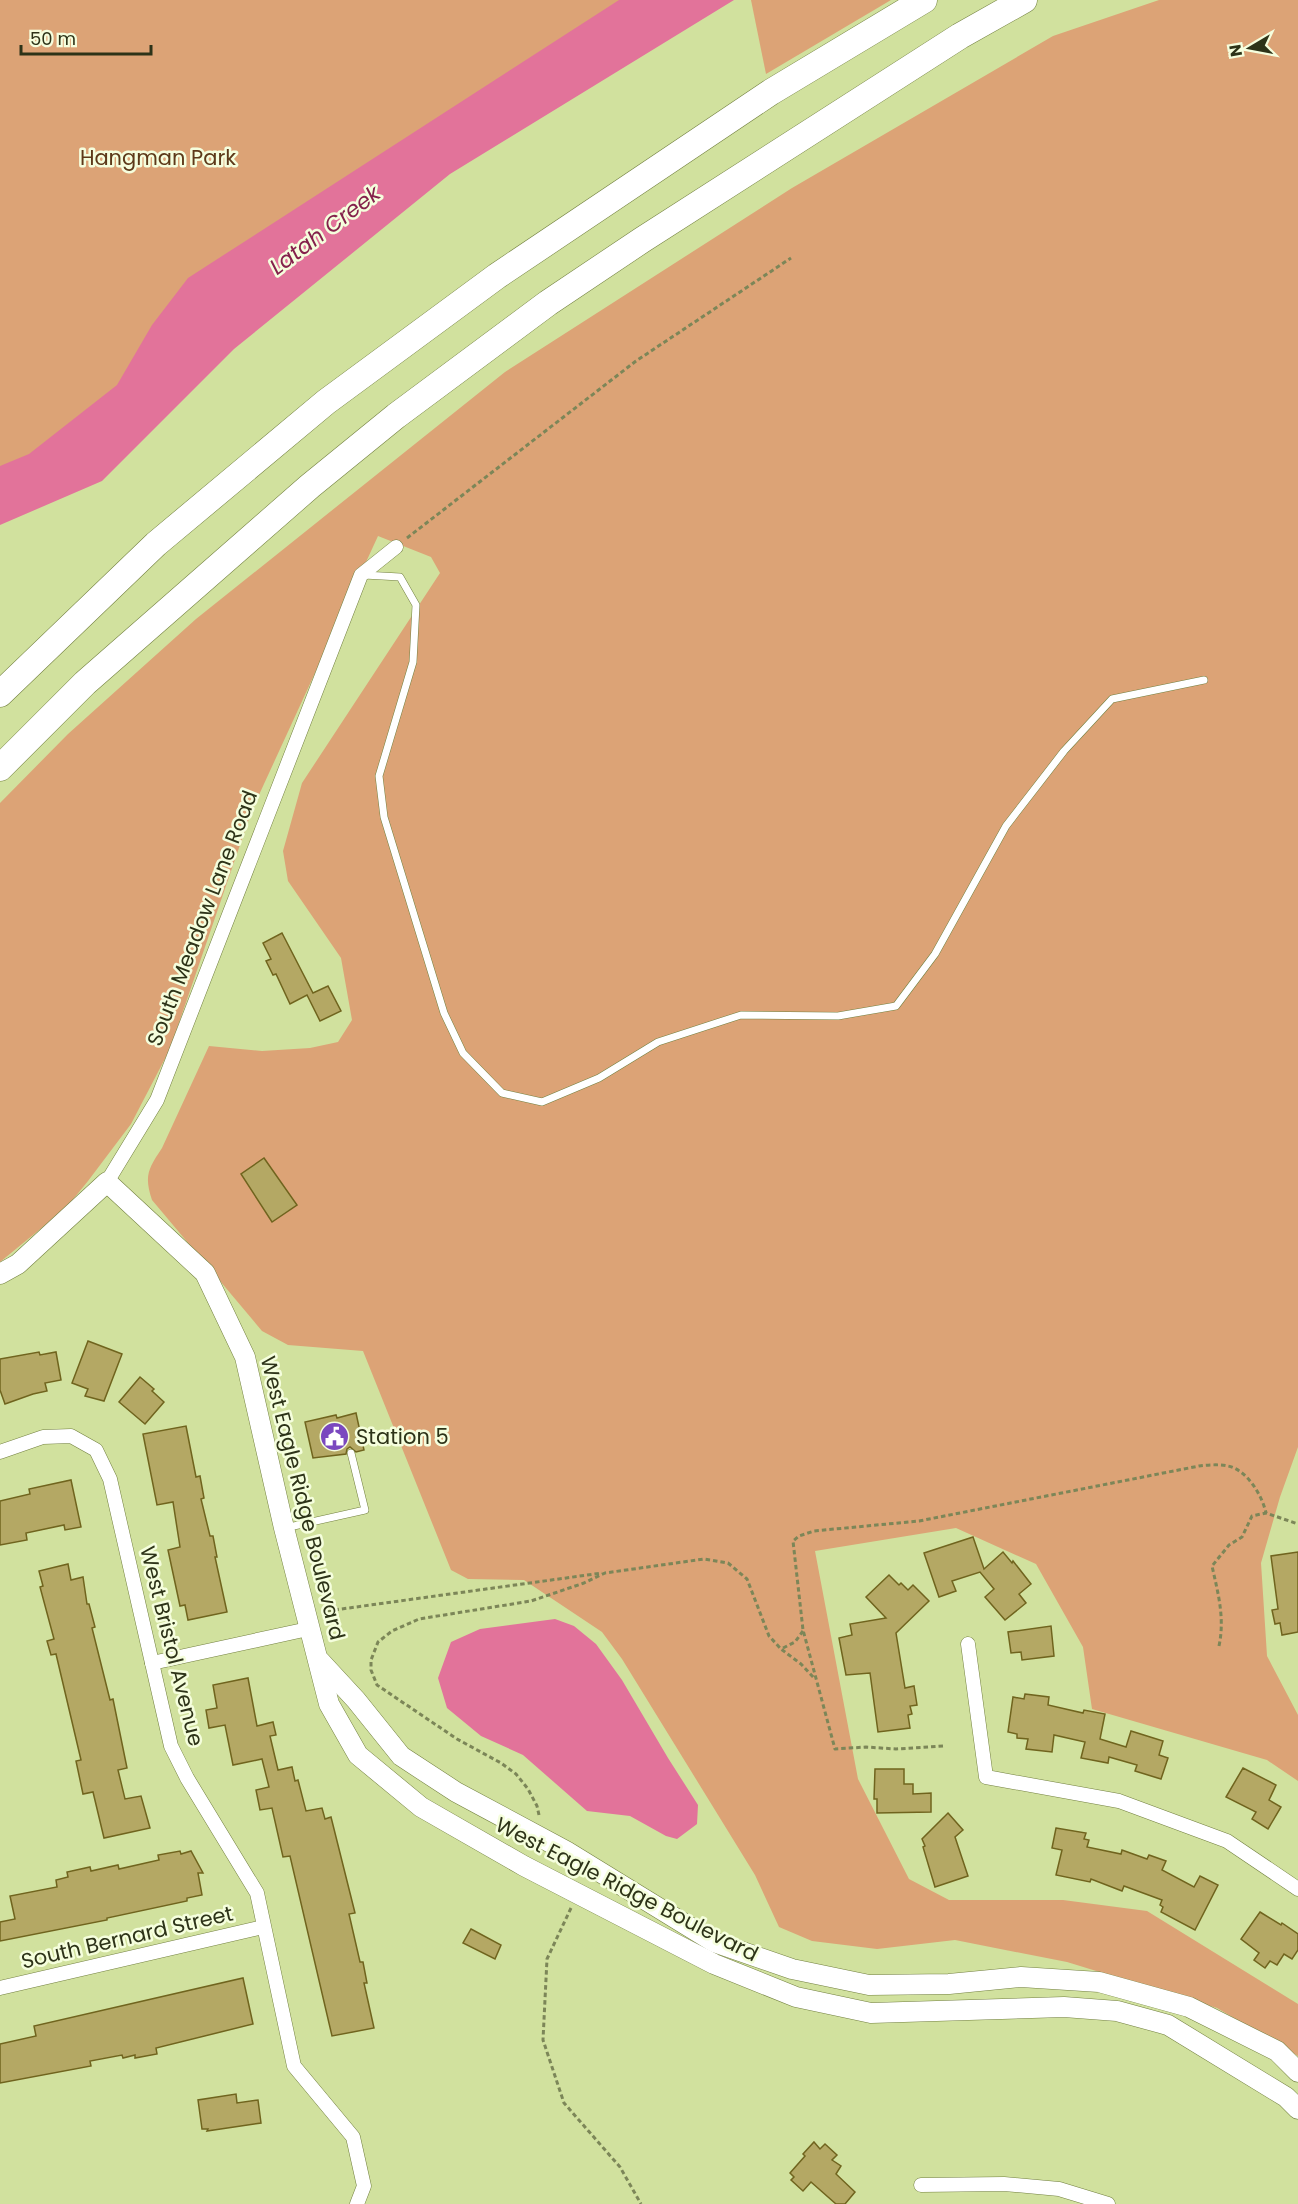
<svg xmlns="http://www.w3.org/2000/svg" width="1298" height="2204" viewBox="0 0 1298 2204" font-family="Poppins,sans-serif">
	<rect width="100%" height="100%" fill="#d1e19e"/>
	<!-- green -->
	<g fill="#dca376">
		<path d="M0,0h676l-676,490z"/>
		<path d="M751,0h140l-125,74z"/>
		<path d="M1159,0h139v1447l-18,50 -19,66 6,93 31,59v66l-31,-21 -175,-51 -9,-62 -47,-83 -80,-36 -141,23 43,228 51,100 40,21h114l84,11 151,93v52l-81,-48 -150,-46 -112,-22 -78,9 -65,-8 -33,-14 -24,-52 -133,-216 -20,-27 -78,-52 -56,-1 -17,-9 -88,-219 -75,-6 -26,-14 -110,-131c-8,-24 -4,-31 10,-52l47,-102 53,5 48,-3 28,-6 14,-22 -11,-62 -53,-77 -5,-30 19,-68 138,-210 -9,-16 -53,-21 -126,274 -82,239 -39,75 -43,57 -22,27 -66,54v-459l68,-69 128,-115 309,-247 287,-184 261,-152z"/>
	</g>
	<!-- water -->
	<g fill="#e2739a">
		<path d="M619,0h115l-284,174 -216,175 -132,132 -102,44v-59l29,-12 88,-69 35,-60 36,-47z"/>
		<path d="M555,1619l19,7 22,18 26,36 46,78 30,47 -1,19 -20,15 -11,-3 -36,-20 -43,-5 -64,-56 -42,-19 -34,-28 -9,-30 13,-36 29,-13z"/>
	</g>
	<!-- building -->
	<g fill="#b4a864" stroke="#70641e" stroke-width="1.5">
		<path d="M282,933l31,60 15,-7 13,25 -21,10 -13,-26 -17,9 -14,-30 -3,1 -7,-14 5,-2 -8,-16z"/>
		<path d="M264,1158l33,47 -25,17 -31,-48z"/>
		<path d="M88,1341l34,13 -18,47 -19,-5 3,-7 -16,-6z"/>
		<path d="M39,1352l1,3 16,-3 5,28 -16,3 2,8 -14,3 -28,10 -5,-14v-31z"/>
		<path d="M140,1377l14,12 -2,2 12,11 -19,22 -26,-22z"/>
		<path d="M356,1413l8,37 -8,2 -6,-5 -3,2 -1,5 -33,4 -8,-36 31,-7 1,3z"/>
		<path d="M186,1426l10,51 4,-1 4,22 -3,1 9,37h3l4,21h-2l12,55 -39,8 -3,-15 -5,1 -12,-56 12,-3 -7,-45 -16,3 -14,-71z"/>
		<path d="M71,1480l10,47 -16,3 -1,-5 -38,8 1,7 -27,5v-44l30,-7 -1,-5z"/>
		<path d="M973,1537l11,32 19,-17 9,11 1,-2 18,23 -12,10 7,9 -21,17 -20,-23 9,-8 -14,-17 -28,9 4,10 -17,6 -15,-44z"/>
		<path d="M1298,1552v80l-16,3 -2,-12 -5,1 -3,-14 6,-1 -7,-53z"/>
		<path d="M68,1564l3,16 12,-3 4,27h2l6,23 -3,1 18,72 3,-1 14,69 -9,2 7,29 16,-3 9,32 -46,10 -11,-46 -10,2 -7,-33 5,-1 -25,-106 -5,1 -4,-14 7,-2 -14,-52 3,-1 -4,-15z"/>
		<path d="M889,1575l10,10 2,-2 7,7 5,-5 16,16 -33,32 9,55 9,-2 3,19 -7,1 2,8 -4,1 2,13 -32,4 -8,-59 -24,2 -7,-37 13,-3 -2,-11 36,-6 -20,-21z"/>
		<path d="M1051,1626l3,30 -32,4 -1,-8 -10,1 -3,-21z"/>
		<path d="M248,1678l9,48 16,-4 3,13 -6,1 8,34 14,-3 3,14 3,-1 8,31 16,-3 3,11 6,-2 24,96 -6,1 11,48h3l4,21h-3l10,45 -42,8 -42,-180 -7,1 -11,-49 -12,2 -4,-20 13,-3 -7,-28 -29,6 -8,-40 -16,3 -3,-18 11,-2 -4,-23z"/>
		<path d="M1025,1694l24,3 -1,8 35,8 1,-3 21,4 -5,25 26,8 5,-16 32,10 -4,14 9,3 -7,21 -26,-8 2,-6 -28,-8 -1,6 -27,-5 4,-16 -31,-7 -2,17 -26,-3 2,-10 -11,-1v-4l-9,-2 5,-35 11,2z"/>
		<path d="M1243,1768l33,17 -7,15 12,7 -13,22 -16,-10 4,-7 -30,-15z"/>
		<path d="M875,1769h29v15h9v10l18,-1v19l-54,1v-14h-3z"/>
		<path d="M948,1813l15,17 -8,7 13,39 -33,11 -12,-40 2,-1 -3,-7z"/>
		<path d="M1056,1828l30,5 -2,6 5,1 -2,7 34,7 1,-4 25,9 2,-4 17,6 -4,9 32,17 6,-11 18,9 -23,45 -34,-18 2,-5 -3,-2 2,-5 -38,-14 -2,5 -31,-12 -1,3 -34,-7 6,-25 -10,-2z"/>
		<path d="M180,1851l1,3 10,-3 12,22h-5l4,22 -15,3v3l-80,17v2l-107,21v-19l15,-3 -5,-23 47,-9 -1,-7 12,-3 -1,-5 23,-5 1,4 27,-6 1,4 40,-9 -1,-5z"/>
		<path d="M1260,1912l21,13 1,-2 16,11v16l-6,9 -8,-5 -7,11 -7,-4 -5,7 -11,-8 5,-7 -18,-14z"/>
		<path d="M471,1929l30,16 -6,14 -32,-16z"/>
		<path d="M243,1978l10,46 -97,24 1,6 -22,4v-3l-12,3 -1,-3 -32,6 1,5 -91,17v-39l36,-8 -2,-10z"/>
		<path d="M236,2094l1,9 21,-3 3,23 -54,8 1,-2h-6l-4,-29z"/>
		<path d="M814,2142l6,7 5,-5 12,11 -5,5 9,6 -5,8 19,18 -10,12h-9l-25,-22 -8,9 -12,-11 3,-3 -4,-4 15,-17 -2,-2z"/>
	</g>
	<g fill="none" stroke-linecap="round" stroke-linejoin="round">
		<defs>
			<g id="lane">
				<path d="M364,575l36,2 16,28 -3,57 -34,114 5,41 60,196 19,40 39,40 40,9 57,-24 59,-36 83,-27 97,1 58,-10 39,-52 71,-128 58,-75 48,-52 92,-19"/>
				<path d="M285,1528l80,-18 -14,-57"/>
			</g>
			<g id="street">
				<path d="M107,1182l50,-82 204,-525 35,-28"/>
				<path d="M0,1452l43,-15 28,-1 25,14 14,29 61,267 16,32 70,115 37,173 59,71 11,49 -7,18"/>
				<path d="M968,1644l18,133 133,24 108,40 71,48"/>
				<path d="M152,1663l156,-34"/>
				<path d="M0,1988l263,-61"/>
				<path d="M921,2185l83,-1 55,5 49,15"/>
			</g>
			<g id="secondary">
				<path d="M0,1274l18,-10 89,-82 98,91 40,84 39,171 45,176 29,51 63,52 103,59 190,98 82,33 75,16 193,-6 53,4 51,14 118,72 12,12"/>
				<path d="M320,1661l36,39 45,56 55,36 110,59 148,91 78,27 77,16 80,-1 72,-7 78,5 90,25 88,44 21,21"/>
			</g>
			<g id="highway">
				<path d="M0,694l156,-150 170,-142 171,-126 274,-184 153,-92"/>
				<path d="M0,768l85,-85 225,-197 86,-70 152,-113 94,-63 318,-204 64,-36"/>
			</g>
		</defs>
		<!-- lane casing -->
		<use href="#lane" stroke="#738040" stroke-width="8"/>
		<!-- street casing -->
		<use href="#street" stroke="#738040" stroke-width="15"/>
		<!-- secondary casing -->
		<use href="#secondary" stroke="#738040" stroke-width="21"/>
		<!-- highway casing -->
		<use href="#highway" stroke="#738040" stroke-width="27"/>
		<!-- path -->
		<g stroke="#7c8658" stroke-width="3" stroke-dasharray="4.5 3" stroke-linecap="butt">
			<path d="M407,538l229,-177 155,-103"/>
			<path d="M327,1611l275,-38"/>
			<path d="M803,1631l-8,11 -14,7 20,15 14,15"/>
			<path d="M1219,1646c6,-28 -1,-53 -7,-80l17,-21 13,-8 10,-21 14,-3 32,11"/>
			<path d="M943,1746l-47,3 -30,-2 -31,2 -32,-119 -10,-89 6,-5 15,-5 105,-10 280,-55c9,-1 20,-2 29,0 19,4 34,29 38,47"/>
			<path d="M539,1815l-2,-9 -9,-17 -12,-15 -15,-11 -44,-24 -80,-54 -6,-15v-10l7,-18 14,-11 27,-12 112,-18 53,-18 21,-10 99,-14 24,4 19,16 22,57 12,13"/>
			<path d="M571,1908l-24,51 -4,81 21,63 56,64 21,37"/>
		</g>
		<!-- lane -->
		<use href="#lane" stroke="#fff" stroke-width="7"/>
		<!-- street -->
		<use href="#street" stroke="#fff" stroke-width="14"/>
		<!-- secondary -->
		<use href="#secondary" stroke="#fff" stroke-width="20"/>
		<!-- highway -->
		<use href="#highway" stroke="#fff" stroke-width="26"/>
	</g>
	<!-- icons -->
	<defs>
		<symbol id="civic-disc" viewBox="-11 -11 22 22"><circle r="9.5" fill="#7a48bf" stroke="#f5fedd"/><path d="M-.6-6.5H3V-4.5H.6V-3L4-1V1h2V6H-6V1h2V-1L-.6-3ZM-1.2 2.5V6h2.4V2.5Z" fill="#fff"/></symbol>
	</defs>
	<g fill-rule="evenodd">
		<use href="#civic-disc" x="318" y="1420" width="33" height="33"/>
	</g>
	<g text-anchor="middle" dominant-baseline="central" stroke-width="5" stroke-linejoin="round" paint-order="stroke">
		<!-- park labels -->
		<g font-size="21" fill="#5d3919" stroke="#f5fedd">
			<text x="158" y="157">Hangman Park</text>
		</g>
		<!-- street labels -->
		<g font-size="21" fill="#2d3318" stroke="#f5fedd">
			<text transform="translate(202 918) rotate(-69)">South Meadow Lane Road</text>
			<text transform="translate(303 1498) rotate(76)">West Eagle Ridge Boulevard</text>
			<text transform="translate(172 1646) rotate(76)">West Bristol Avenue</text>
			<text transform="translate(627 1889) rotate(27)">West Eagle Ridge Boulevard</text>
			<text transform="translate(127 1937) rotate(-13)">South Bernard Street</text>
		</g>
		<!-- poi labels -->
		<g font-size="21" fill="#2d3318" stroke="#f5fedd" text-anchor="start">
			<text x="356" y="1436">Station 5</text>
		</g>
		<!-- water labels -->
		<g font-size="22" font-style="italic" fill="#84214b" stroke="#f5fedd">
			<text transform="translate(325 230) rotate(-37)">Latah Creek</text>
		</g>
	</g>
	<!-- north arrow -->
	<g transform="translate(1250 48) rotate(260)" stroke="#f5fedd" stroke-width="4.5" paint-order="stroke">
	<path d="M0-4.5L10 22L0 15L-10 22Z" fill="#2d3318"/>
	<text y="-9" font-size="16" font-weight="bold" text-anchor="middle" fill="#2d3318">N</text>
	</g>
	<!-- scale -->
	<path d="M21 45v9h130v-9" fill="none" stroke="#2d3318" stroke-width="3"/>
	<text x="30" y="45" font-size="18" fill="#2d3318" stroke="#f5fedd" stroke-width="4.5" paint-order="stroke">50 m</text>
</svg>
